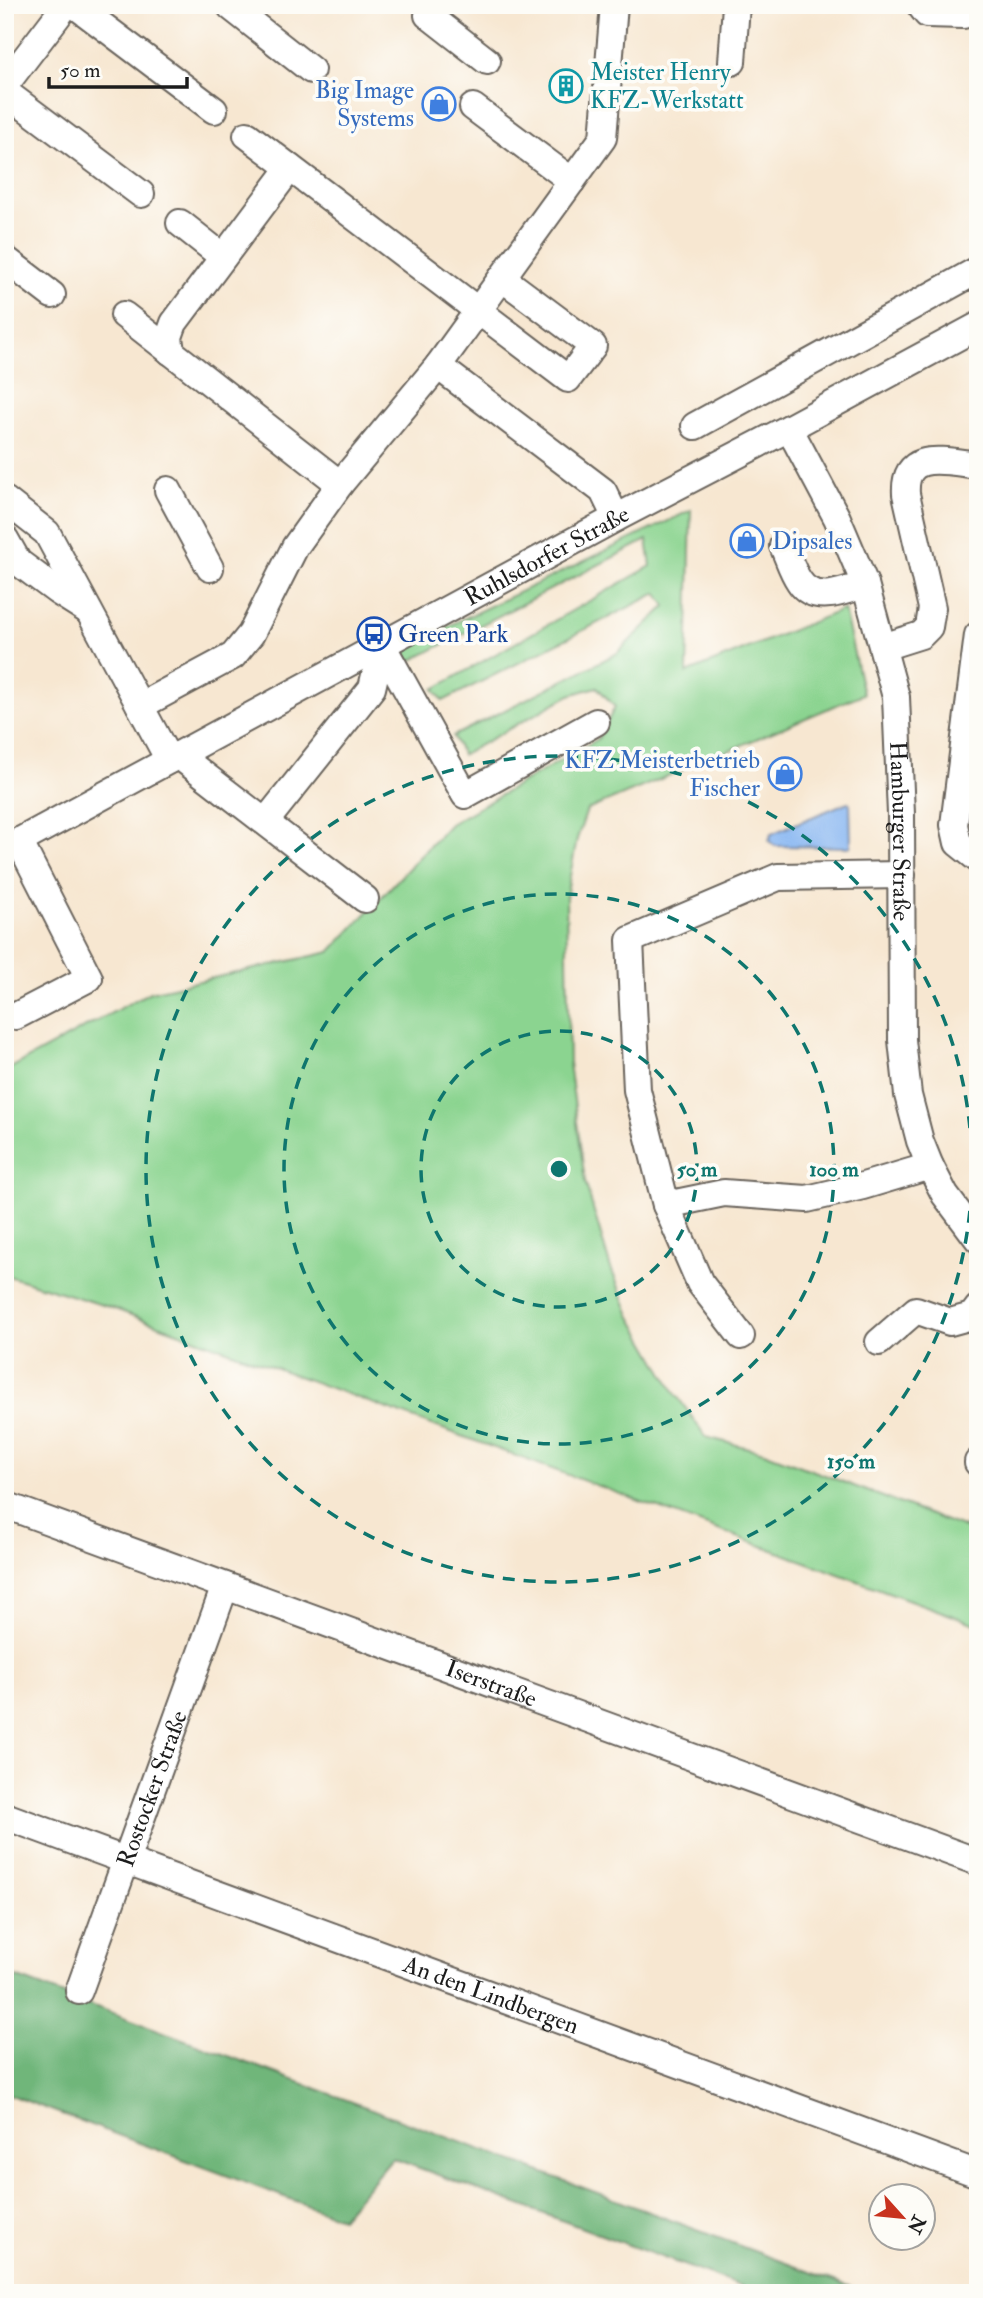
<svg xmlns="http://www.w3.org/2000/svg" width="983" height="2298" viewBox="0 0 983 2298" font-family="'IM FELL Double Pica',serif">
	<rect width="100%" height="100%" fill="#fdfcf7"/>
	<filter id="ink" filterUnits="userSpaceOnUse"><feTurbulence type="fractalNoise" baseFrequency=".0143" numOctaves="2"/><feDisplacementMap in="SourceGraphic" scale="14" xChannelSelector="R" yChannelSelector="G"/><feConvolveMatrix kernelMatrix="1 2 1 2 8 2 1 2 1" color-interpolation-filters="sRGB"/></filter>
	<filter id="wash" filterUnits="userSpaceOnUse"><feTurbulence type="fractalNoise" baseFrequency=".00686" numOctaves="4" result="noise"/><feDisplacementMap in="SourceGraphic" scale="28" xChannelSelector="R" yChannelSelector="G"/><feGaussianBlur stdDeviation="1.57" result="paint"/><feColorMatrix in="noise" values="0 0 0 0 0 0 0 0 0 0 0 0 0 0 0 0 0 1.4 0 .05"/><feComposite in="paint" operator="in"/></filter>
	<g filter="url(#wash)">
		<rect width="100%" height="100%" fill="#f7e7d1"/>
		<!-- green -->
		<path fill="#8bd490" stroke="#547856" stroke-width="2" d="M691,510l-4,163 157,-64 19,85 -276,116 -10,29 -11,58 3,166 16,118 25,85 20,49 45,78 31,44 58,15 214,81v92l-866,-317 -107,-33v-204l145,-79 180,-40 120,-128 148,-85 17,-32 -18,-20 -27,8 -108,60 -9,-19 163,-82 50,-48 -9,-13 -214,108 -9,-12 217,-123 -4,-26 -244,125 -7,-14z"/>
		<!-- forest -->
		<path fill="#70b67a" stroke="#46694b" stroke-width="2" d="M5,1973l862,320h-108l-367,-135 -51,60 -336,-125z"/>
		<!-- water -->
		<path fill="#87b6f2" stroke="#526987" stroke-width="2" d="M848,802l2,2 1,41 -2,2 -74,-1 -6,-5 2,-7z"/>
	</g>
	<g filter="url(#ink)">
		<g fill="none" stroke-linecap="round" stroke-linejoin="round">
			<defs>
				<g id="minor">
					<path d="M75,5l139,105"/>
					<path d="M233,5l-2,2 80,63"/>
					<path d="M436,5l-8,10 59,46"/>
					<path d="M920,5l7,9 36,1"/>
					<path d="M732,62l4,-57"/>
					<path d="M5,85l61,-80"/>
					<path d="M5,92l136,102"/>
					<path d="M473,107l99,74"/>
					<path d="M247,135l321,244 25,-33 -91,-68"/>
					<path d="M180,223l43,34"/>
					<path d="M5,259l47,36"/>
					<path d="M124,315l216,169"/>
					<path d="M171,352l-2,-15 5,-14 116,-155"/>
					<path d="M438,366l165,125 13,27"/>
					<path d="M695,426l283,-156"/>
					<path id="s1" d="M789,428l48,90 28,66 31,113 5,117 1,226 6,55 12,46 10,25 15,29 33,44"/>
					<path d="M168,490l42,78"/>
					<path d="M5,500l42,33 122,227"/>
					<path d="M5,539l13,23 39,29 30,19"/>
					<path d="M783,546c5,11 9,25 16,35 15,24 46,10 66,3"/>
					<path d="M978,635l-24,190 4,18 20,16"/>
					<path d="M382,645l83,150 131,-73"/>
					<path d="M883,647l38,-12 8,-8 3,-19 -26,-114c-3,-46 41,-32 72,-29"/>
					<path d="M140,706l93,-50 18,-22 44,-87 45,-63 98,-118 165,-228 11,-133"/>
					<path d="M178,755l187,144"/>
					<path d="M266,821l106,-133 10,-43"/>
					<path id="s2" d="M5,849l611,-331 173,-90 189,-102"/>
					<path d="M16,1016l73,-38 -70,-137"/>
					<path d="M666,1205l58,-12 83,6 56,-13 67,-20"/>
					<path d="M741,1336l-41,-53 -34,-78 -29,-115 -7,-150 148,-63 124,-2"/>
					<path d="M879,1342l37,-32 34,12 22,-6 6,-8"/>
					<path d="M978,1463v-1"/>
					<path id="s3" d="M5,1505l973,357"/>
					<path id="s4" d="M5,1816l973,358"/>
					<path id="s5" d="M79,1991l146,-405"/>
				</g>
			</defs>
			<!-- minor casing -->
			<use href="#minor" stroke="#69635b" stroke-width="30"/>
			<!-- minor -->
			<use href="#minor" stroke="#fff" stroke-width="26"/>
		</g>
	</g>
	<!-- distance rings -->
	<g fill="none" stroke="#0f766e" stroke-width="3.5" stroke-dasharray="12 9">
		<circle cx="559" cy="1169" r="138"/>
		<circle cx="559" cy="1169" r="275"/>
		<circle cx="559" cy="1169" r="413"/>
	</g>
	<!-- icons -->
	<defs>
		<symbol id="building-ring" viewBox="-11 -11 22 22"><circle r="9.5" fill="#fdfcf7" stroke="#0f9aa8" stroke-width="1.5"/><path d="M-4-6H4V6H1V3H-1V6H-4ZM-2.5-4.3h1.7v1.8h-1.7ZM.8-4.3h1.7v1.8H.8ZM-2.5-1h1.7V.8h-1.7ZM.8-1h1.7V.8H.8Z" fill="#0f9aa8"/></symbol>
		<symbol id="shop-ring" viewBox="-11 -11 22 22"><circle r="9.5" fill="#fdfcf7" stroke="#3f7fe0" stroke-width="1.5"/><path d="M-5-2.5h2.3a2.7 3.5 0 0 1 5.4 0H5L5.5 6h-11ZM-1.5-2.5h3a1.5 2.3 0 0 0-3 0Z" fill="#3f7fe0"/></symbol>
		<symbol id="bus-ring" viewBox="-11 -11 22 22"><circle r="9.5" fill="#fdfcf7" stroke="#1a4fb4" stroke-width="1.5"/><path d="M-5-6H5V4H4V6H2V4H-2V6H-4V4H-5ZM-3.5-4V0h7V-4ZM-3.5 1.2v1.5H-2V1.2ZM2 1.2v1.5H3.5V1.2Z" fill="#1a4fb4"/></symbol>
	</defs>
	<g fill-rule="evenodd">
		<use href="#building-ring" x="547" y="67" width="38" height="38"/>
		<use href="#shop-ring" x="420" y="85" width="38" height="38"/>
		<use href="#shop-ring" x="728" y="522" width="38" height="38"/>
		<use href="#bus-ring" x="355" y="615" width="38" height="38"/>
		<use href="#shop-ring" x="766" y="755" width="38" height="38"/>
	</g>
	<g text-anchor="middle" dominant-baseline="central" stroke-width="7" stroke-linejoin="round" paint-order="stroke">
		<!-- culture labels -->
		<g font-size="24" fill="#0d838f" stroke="#fdfcf7" text-anchor="start">
			<text x="590" y="72">Meister Henry<tspan x="590" dy="28">KFZ-Werkstatt</tspan></text>
		</g>
		<!-- shop labels -->
		<g font-size="24" fill="#366cbe" stroke="#fdfcf7" text-anchor="end">
			<text x="414" y="90">Big Image<tspan x="414" dy="28">Systems</tspan></text>
			<text x="772" y="541" text-anchor="start">Dipsales</text>
			<text x="760" y="760">KFZ Meisterbetrieb<tspan x="760" dy="28">Fischer</tspan></text>
		</g>
		<!-- street labels -->
		<g font-size="24" fill="#1c1c1c" stroke="#fdfcf7">
			<text stroke="none"><textPath href="#s2" startOffset="616">Ruhlsdorfer Straße</textPath></text>
			<text stroke="none"><textPath href="#s1" startOffset="425">Hamburger Straße</textPath></text>
			<text stroke="none"><textPath href="#s3" startOffset="518">Iserstraße</textPath></text>
			<text stroke="none"><textPath href="#s5" startOffset="215">Rostocker Straße</textPath></text>
			<text stroke="none"><textPath href="#s4" startOffset="518">An den Lindbergen</textPath></text>
		</g>
		<!-- transit labels -->
		<g font-size="24" fill="#164399" stroke="#fdfcf7" text-anchor="start">
			<text x="398" y="634">Green Park</text>
		</g>
	</g>
	<circle cx="559" cy="1169" r="10" fill="#0f766e" stroke="#fdfcf7" stroke-width="3.5"/>
	<g font-size="21" text-anchor="middle" font-weight="bold" fill="#0f766e" stroke="#fdfcf7" stroke-width="7" stroke-linejoin="round" paint-order="stroke">
		<text x="697" y="1176">50 m</text>
		<text x="834" y="1176">100 m</text>
		<text x="851" y="1468">150 m</text>
	</g>
	<!-- margin -->
	<rect width="983" height="2298" fill="none" stroke="#fdfcf7" stroke-width="28"/>
	<!-- north arrow -->
	<g transform="translate(902 2217) rotate(117)"><circle r="33" fill="#fdfcf7" stroke="#a3a29f" stroke-width="2"/>
	<path d="M0-5L12 26L0 18L-12 26Z" fill="#c8321e"/>
	<text y="-10" font-size="19" font-weight="bold" text-anchor="middle" fill="#1c1c1c">N</text>
	</g>
	<!-- scale -->
	<path d="M49 77v10h138v-10" fill="none" stroke="#1c1c1c" stroke-width="3.5"/>
	<text x="60" y="77" font-size="21" fill="#1c1c1c" stroke="#fdfcf7" stroke-width="5" paint-order="stroke">50 m</text>
</svg>
